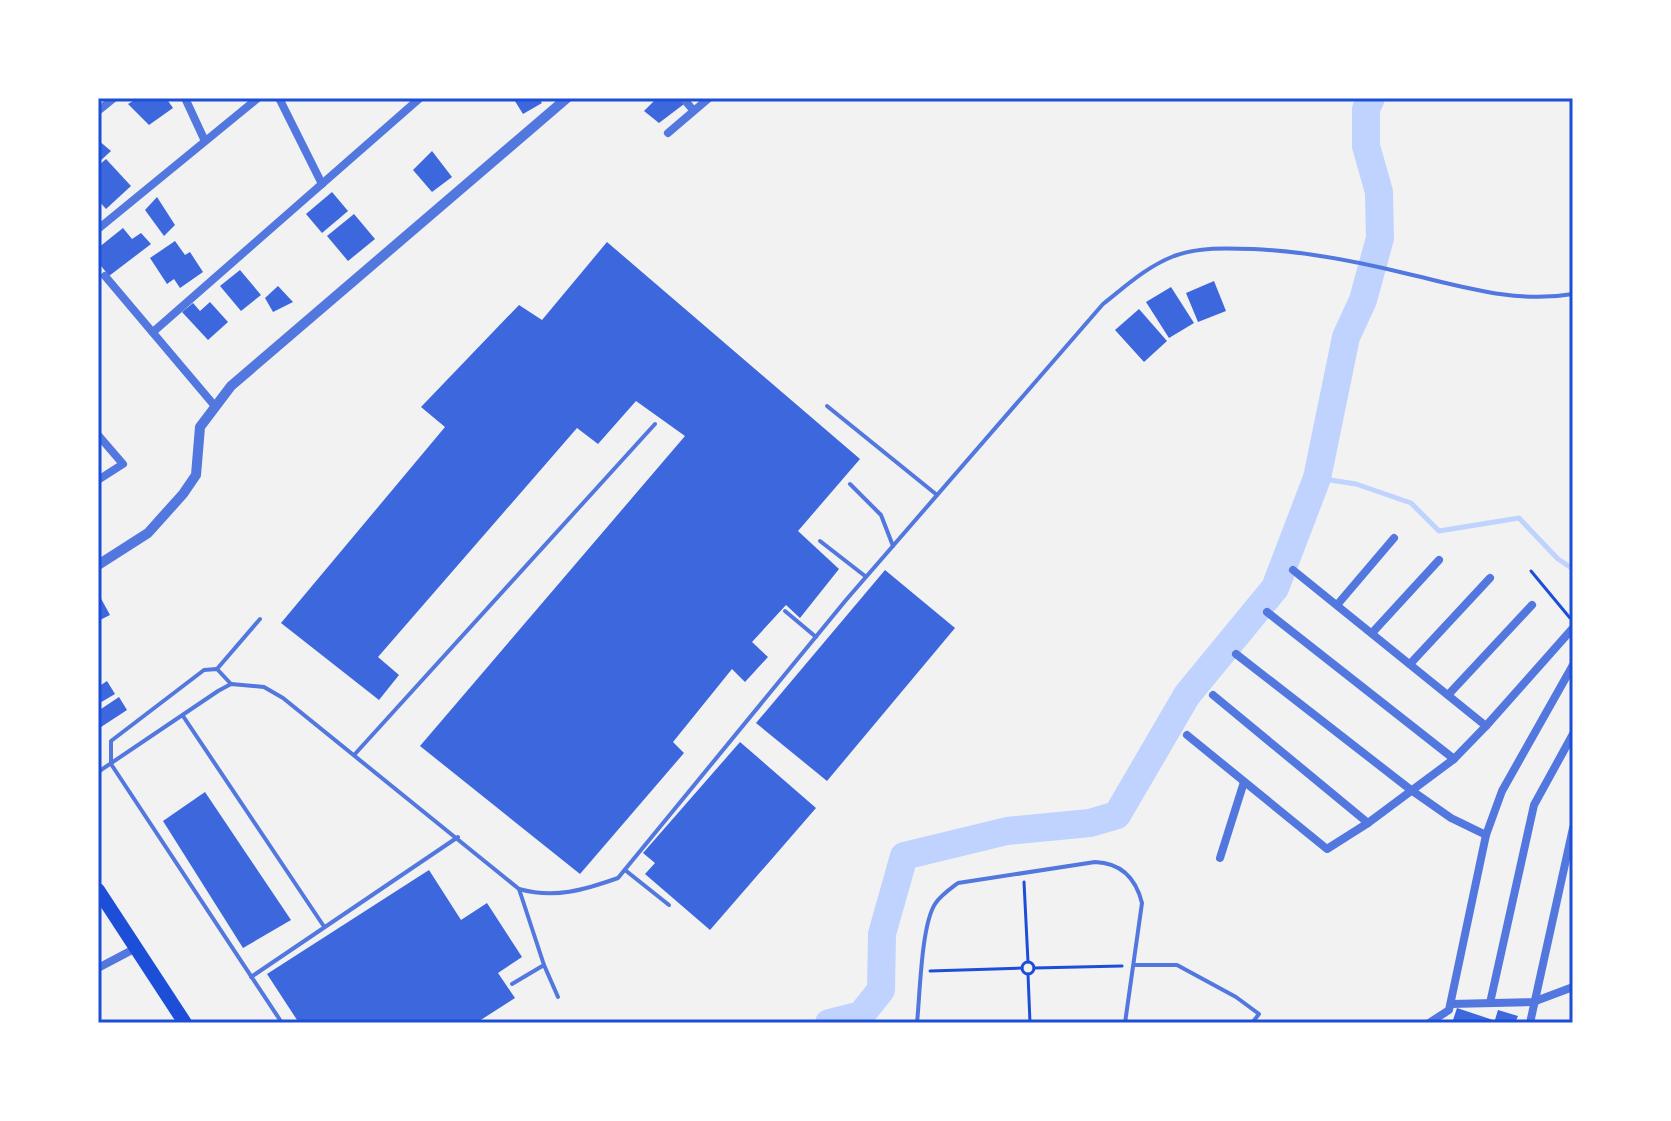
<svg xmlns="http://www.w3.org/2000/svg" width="1671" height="1121" viewBox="0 0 1671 1121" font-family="'Roboto Condensed',sans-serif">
	<rect width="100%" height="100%" fill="#f2f2f2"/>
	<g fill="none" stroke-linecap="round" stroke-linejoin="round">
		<!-- stream -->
		<path stroke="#bfd3fe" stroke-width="5" d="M1317,478l39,6 55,19 28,28 80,-13 39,41 15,10"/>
		<!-- river -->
		<path stroke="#bfd3fe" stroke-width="28" d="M829,1023l32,-8 20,-25 1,-56 22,-78 103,-25 83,-8 27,-8 70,-120 88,-107 42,-110 29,-141 17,-37 17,-62 -1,-46 -13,-46v-37l5,-11"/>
	</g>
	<!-- building -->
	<g fill="#3d67dc">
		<path d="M138,98h28l7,10 -24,17 -21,-21z"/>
		<path d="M513,98h26l3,5 -19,11z"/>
		<path d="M657,98h29l2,3 -29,22 -15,-12z"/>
		<path d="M98,140l13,11 -13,12z"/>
		<path d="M432,151l20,26 -20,15 -19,-22z"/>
		<path d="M106,159l25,27 -25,23 -8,-9v-34z"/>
		<path d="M332,192l16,19 -26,22 -16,-19z"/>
		<path d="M157,197l18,28 -11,11 -19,-26z"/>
		<path d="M354,214l21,25 -27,22 -21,-25z"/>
		<path d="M123,228l9,11 9,-6 10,11 -42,32 -11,-14v-14z"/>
		<path d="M175,241l10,14 5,-3 13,20 -23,16 -6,-9 -7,5 -17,-26z"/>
		<path d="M607,242l253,217 -62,72 41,38 -39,49 -14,-13 -34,37 16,15 -23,25 -13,-13 -59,73 11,11 -104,121 -160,-128 265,-310 -49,-35 -38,43 -21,-16 -199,229 21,18 -20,25 -98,-77 164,-196 -24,-20 98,-102 23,15z"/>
		<path d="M240,270l21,25 -20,16 -21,-25z"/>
		<path d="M1214,281l12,30 -28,11 -12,-29z"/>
		<path d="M278,286l15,16 -20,10 -8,-14z"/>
		<path d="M1171,287l23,36 -25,15 -23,-36z"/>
		<path d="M210,302l18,20 -20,18 -26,-28 11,-9 7,8z"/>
		<path d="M1139,309l28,32 -23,21 -29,-32z"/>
		<path d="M885,570l70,58 -128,153 -71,-58z"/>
		<path d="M98,593l12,22 -12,6z"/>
		<path d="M107,681l8,13 -17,10v-17z"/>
		<path d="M119,697l8,13 -29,19v-18z"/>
		<path d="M740,742l76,66 -106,122 -65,-56 10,-11 -12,-10z"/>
		<path d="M205,792l86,128 -48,28 -80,-127z"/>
		<path d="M429,870l32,50 26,-17 35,54 -24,16 17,25 -39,25h-97l-2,-3 -5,3h-73l-32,-49z"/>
		<path d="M1457,1008l36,12 -1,3h-40z"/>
		<path d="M1498,1010l20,6 -3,7h-21z"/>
	</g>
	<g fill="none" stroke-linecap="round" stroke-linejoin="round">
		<!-- path -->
		<g stroke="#1d4ed8" stroke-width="3">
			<path d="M1531,571l39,47"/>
			<path d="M1024,882l4,80"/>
			<circle cx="1028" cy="968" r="6"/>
			<path d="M1034,968l88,-2"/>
			<path d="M930,971l92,-3"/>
			<path d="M1028,974l2,49"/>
		</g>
		<!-- service -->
		<g stroke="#5277de" stroke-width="4">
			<path d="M827,406l110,89"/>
			<path d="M850,484l31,31 12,31"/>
			<path d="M820,541l45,35"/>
			<path d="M785,611l31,26"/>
			<path d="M217,669l43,-50"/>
			<path d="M231,684l-14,-15 -13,1 -93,71v23l171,259"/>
			<path d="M183,716l140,209"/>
			<path d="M355,754l300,-330"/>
			<path d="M98,772l120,-81 13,-7 33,3 19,11 236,191c36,10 65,1 99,-11l228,-278 257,-296c23,-18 43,-37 71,-48 25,-9 52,-8 79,-7 51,2 102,12 151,24 57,13 111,31 169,21"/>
			<path d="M625,870l44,35"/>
			<path d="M544,965l14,32"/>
			<path d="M1134,965h43l59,32 23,17 -7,9"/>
			<path d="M251,977l207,-140"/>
			<path d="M512,984l32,-19 -25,-76"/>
			<path d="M917,1023c3,-28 4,-97 18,-119 5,-8 15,-15 23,-21l137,-21c27,1 41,17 47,41l-17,120"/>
		</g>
		<!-- minor -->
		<g stroke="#5277de" stroke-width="8">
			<path d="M185,98l19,41"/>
			<path d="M279,98l43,86"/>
			<path d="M683,98l10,12"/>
			<path d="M98,111l16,-13"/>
			<path d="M668,133l41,-35"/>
			<path d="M98,229l160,-131"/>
			<path d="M105,276l109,129"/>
			<path d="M153,332l267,-234"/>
			<path d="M98,435l25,29 -25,16"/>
			<path d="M1293,570l193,156"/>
			<path d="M1337,605l57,-67"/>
			<path d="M1267,612l187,147"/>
			<path d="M1372,633l67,-73"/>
			<path d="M1236,654l175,136 40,28 35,17"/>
			<path d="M1410,664l80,-86"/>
			<path d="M1213,695l155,128"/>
			<path d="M1448,695l84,-90"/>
			<path d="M1187,735l140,114 41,-26 86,-64 32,-33 87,-98"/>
			<path d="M1220,858l24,-76"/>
			<path d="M98,968l38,-20"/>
			<path d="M1490,1003l44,-198 39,-71"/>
			<path d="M1451,1004l82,-2 40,-15"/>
			<path d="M1429,1023l20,-13 37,-175 16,-44 71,-126"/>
			<path d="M1530,1023l43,-195"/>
		</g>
		<!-- tertiary -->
		<path stroke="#5277de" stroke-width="10" d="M98,565l50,-32 35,-39 13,-19 4,-48 31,-41 336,-288"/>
		<!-- primary -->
		<path stroke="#1d4ed8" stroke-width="14" d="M98,890l87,133"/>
	</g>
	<!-- border -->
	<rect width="1671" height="1121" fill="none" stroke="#ffffff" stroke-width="200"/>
	<rect x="100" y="100" width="1471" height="921" fill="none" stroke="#1d4ed8" stroke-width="3"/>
</svg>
